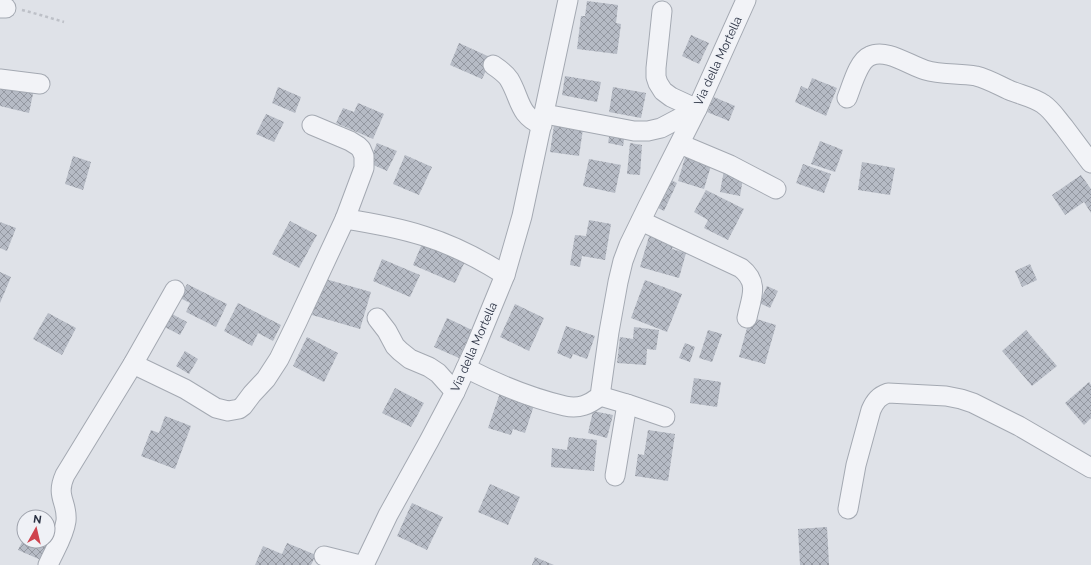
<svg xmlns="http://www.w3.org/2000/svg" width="1091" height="565" viewBox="0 0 1091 565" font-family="Raleway,sans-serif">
	<defs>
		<pattern id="building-cross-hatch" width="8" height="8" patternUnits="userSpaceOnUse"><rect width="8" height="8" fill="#b6bbc5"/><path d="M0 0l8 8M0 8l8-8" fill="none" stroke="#9498a1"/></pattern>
	</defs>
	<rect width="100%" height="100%" fill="#dfe2e8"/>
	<!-- building -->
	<g fill="url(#building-cross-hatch)">
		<path d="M587,1l31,4 -2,18 5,1 -4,30 -40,-5 4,-33h4z"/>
		<path d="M691,35l18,8 -10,21 -17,-8z"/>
		<path d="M459,43l33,15 -10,21 -32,-14z"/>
		<path d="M565,76l36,6 -4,20 -35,-7z"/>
		<path d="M812,78l25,10 -11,28 -31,-14 6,-16 7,3z"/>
		<path d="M21,86l13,3 -5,24 -29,-7v-18l20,4z"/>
		<path d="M278,87l23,10 -6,16 -23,-10z"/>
		<path d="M613,87l33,6 -5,25 -32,-6z"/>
		<path d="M714,97l21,9 -6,15 -22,-9z"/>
		<path d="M358,103l26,11 -11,25 -37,-16 7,-15 11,4z"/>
		<path d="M266,114l18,8 -10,20 -18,-8z"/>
		<path d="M554,125l29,4 -4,27 -29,-4z"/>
		<path d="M610,131l15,3 -2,12 -15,-3z"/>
		<path d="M820,141l23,9 -8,22 -24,-8z"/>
		<path d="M377,143l20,8 -10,20 -18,-8z"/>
		<path d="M630,143l12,2 -2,30 -13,-1z"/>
		<path d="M687,151l26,8 -9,30 -26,-8z"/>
		<path d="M405,155l27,12 -13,28 -26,-11z"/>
		<path d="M73,156l18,6 -8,28 -18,-6z"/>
		<path d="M589,159l32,6 -6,28 -32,-7z"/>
		<path d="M862,162l33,6 -5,27 -32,-5z"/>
		<path d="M803,164l28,10 -7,19 -28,-10z"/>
		<path d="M724,170l20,3 -4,23 -20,-4z"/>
		<path d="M1081,175l10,14v24l-7,-11 -19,13 -13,-20z"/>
		<path d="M667,178l10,5 -13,28 -10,-5z"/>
		<path d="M706,190l38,19 -16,31 -24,-12 4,-8 -14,-8z"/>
		<path d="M589,220l22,4 -6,36 -23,-4 -2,11 -10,-2 5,-30 11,1z"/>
		<path d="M290,221l27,14 -18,33 -27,-14z"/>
		<path d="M0,222l16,6 -9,23 -7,-3z"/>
		<path d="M650,233l25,7 -3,9 14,4 -7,25 -39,-11z"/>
		<path d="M424,239l43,18 -12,26 -42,-18z"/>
		<path d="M382,259l38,16 -10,22 -37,-16z"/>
		<path d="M1030,264l7,16 -15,7 -7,-16z"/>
		<path d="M0,272l11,5 -11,26z"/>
		<path d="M322,278l49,14 -11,37 -48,-14z"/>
		<path d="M645,280l37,14 -15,38 -36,-14z"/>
		<path d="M187,284l40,20 -11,23 -30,-15 4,-9 -10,-5z"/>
		<path d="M767,286l11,5 -8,17 -11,-5z"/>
		<path d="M238,303l43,22 -8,16 -15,-8 -6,13 -28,-15z"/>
		<path d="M515,304l29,14 -15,33 -29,-14z"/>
		<path d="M48,313l28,15 -14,27 -29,-16z"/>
		<path d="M172,314l15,8 -7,13 -15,-8z"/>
		<path d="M750,317l26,8 -11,39 -26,-7z"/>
		<path d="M447,318l25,12 -13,28 -25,-11z"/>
		<path d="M566,326l29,10 -8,23 -14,-5 -2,5 -14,-6z"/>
		<path d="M634,327l25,3 -3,20 -9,-1 -1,16 -29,-2 3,-26 13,2z"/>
		<path d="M708,330l14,4 -10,28 -13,-4z"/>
		<path d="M1026,330l31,36 -25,20 -30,-35z"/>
		<path d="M307,337l31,16 -14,29 -31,-16z"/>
		<path d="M685,343l10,4 -5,15 -11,-4z"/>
		<path d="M185,351l13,8 -9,15 -13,-8z"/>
		<path d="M694,378l27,4 -4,25 -27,-4z"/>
		<path d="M1089,382l2,3v33l-7,7 -19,-22z"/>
		<path d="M395,388l29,15 -13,24 -29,-14z"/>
		<path d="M500,393l35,9 -10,31 -12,-4 -2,6 -23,-7z"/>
		<path d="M593,411l20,4 -6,23 -19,-5z"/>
		<path d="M165,416l26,10 -16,43 -34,-13 10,-26 8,3z"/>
		<path d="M648,430l27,4 -7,47 -33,-5 3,-22 6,1z"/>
		<path d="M569,437l28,3 -3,31 -43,-4 1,-19 15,2z"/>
		<path d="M490,484l30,13 -12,28 -30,-13z"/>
		<path d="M412,503l31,14 -16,33 -30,-14z"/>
		<path d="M48,524l8,4 -15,32 -23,-10 6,-12v3h24z"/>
		<path d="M827,527l2,38h-29l-2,-36z"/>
		<path d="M287,543l29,12 -5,10h-56l8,-19 19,8z"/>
		<path d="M535,557l19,8h-22z"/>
	</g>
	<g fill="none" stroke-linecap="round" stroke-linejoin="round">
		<defs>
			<g id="street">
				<path d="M0,8h6"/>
				<path d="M493,65c6,4 12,8 16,14 12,20 9,36 33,46"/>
				<path d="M0,79l40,5"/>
				<path d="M847,98c5,-12 11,-37 23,-42 16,-8 39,9 55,14 16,5 34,3 51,6 12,3 22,9 33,14 12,5 24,7 34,14 9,6 14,15 21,23 9,12 18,24 27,36"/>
				<path d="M545,114l89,17h14l13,-3 36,-19 49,-109"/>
				<path d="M680,144l50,21 46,24"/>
				<path d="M345,219c27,4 54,9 79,17 29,9 56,23 81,39"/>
				<path d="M641,221l100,47c19,15 10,30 6,50"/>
				<path d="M377,318l10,13 8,15 5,5 10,8 19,8 9,6 17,19"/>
				<path d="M133,364l52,25 31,19 12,3 11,-2 4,-3 9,-12 14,-15 13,-20 18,-37 48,-103 19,-51v-12l-3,-7 -3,-3 -8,-5 -38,-16"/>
				<path d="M466,368c31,16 65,30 99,38 14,3 24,-1 35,-10l9,-64 9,-50 5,-21 6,-16 19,-39 49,-97 -26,-12 -8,-6 -5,-8 -2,-6v-9l6,-57"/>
				<path d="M600,396l27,8 38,13"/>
				<path d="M615,476l12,-72"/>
				<path d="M848,509l8,-44 15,-55c4,-9 8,-14 17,-17l58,3 15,3 12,4 46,23 72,42"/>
				<path d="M324,556l36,9"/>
				<path d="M48,565c6,-14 16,-29 18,-44 2,-19 -11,-24 -1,-46l68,-111 42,-74"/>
				<path d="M364,565l24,-50 41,-74 26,-49 20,-44 30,-73 17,-59 46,-216"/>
			</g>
		</defs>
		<!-- street casing -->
		<use href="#street" stroke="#a4a9b2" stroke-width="21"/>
		<!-- path -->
		<path stroke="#bdc0c7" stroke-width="2.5" stroke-dasharray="3 3" stroke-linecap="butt" d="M22,10l15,4 27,8"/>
		<!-- street -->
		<use href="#street" stroke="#f2f3f7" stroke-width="19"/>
	</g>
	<g text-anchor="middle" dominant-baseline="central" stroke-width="3" stroke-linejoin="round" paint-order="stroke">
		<!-- street labels -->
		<g font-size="12" fill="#282f40" stroke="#eff1f6">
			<text transform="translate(718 61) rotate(-65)">Via della Mortella</text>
			<text transform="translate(474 347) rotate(-66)">Via della Mortella</text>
		</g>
	</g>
	<!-- north arrow -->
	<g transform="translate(36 529) rotate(8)"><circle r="19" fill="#eff1f6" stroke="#9fa3ad"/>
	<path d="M0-3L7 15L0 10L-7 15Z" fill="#cf434e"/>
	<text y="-6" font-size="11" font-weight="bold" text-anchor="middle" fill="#282f40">N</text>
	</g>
</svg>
